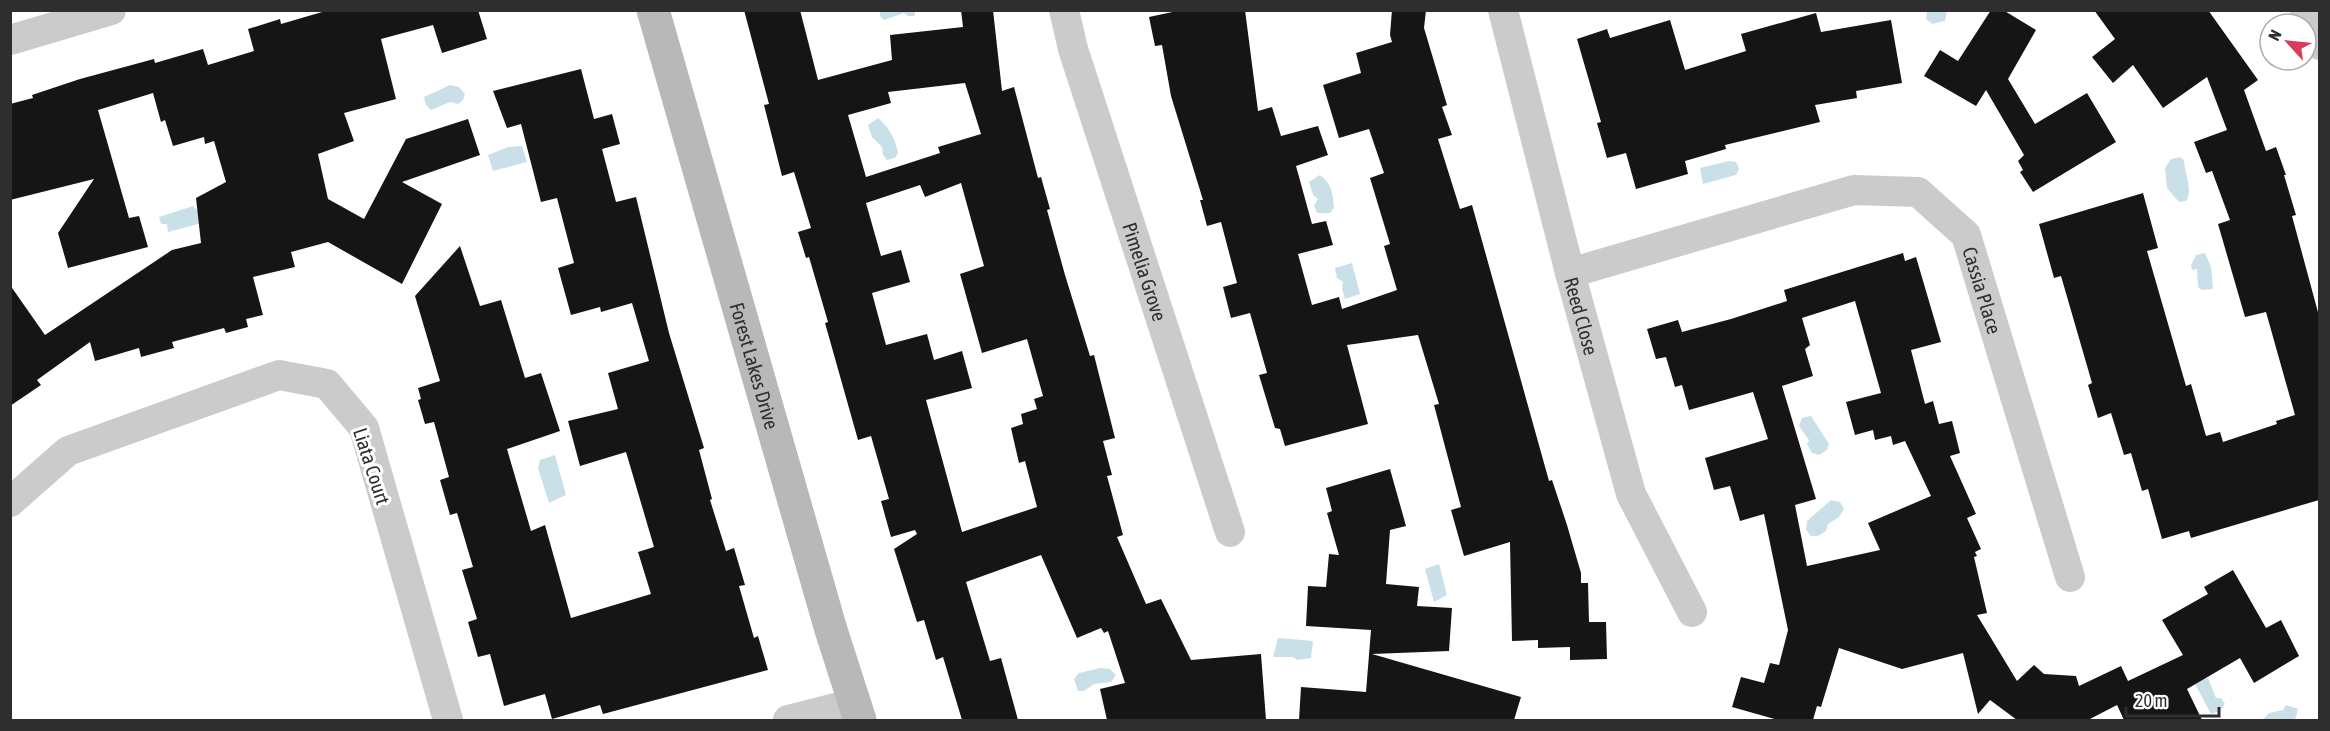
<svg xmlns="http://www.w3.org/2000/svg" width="2330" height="731" viewBox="0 0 2330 731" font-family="'Asap Condensed',sans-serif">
	<rect width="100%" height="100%" fill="#fff"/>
	<!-- water -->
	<g fill="#cae0e9">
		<path d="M916,10l-2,6h-6l-4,-3 -20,7 -4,-4v-5z"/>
		<path d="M1927,11h20l-2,10 -13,3 -6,-5z"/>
		<path d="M450,85l9,2 6,7 -2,6 -5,4 -8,-2 -19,8 -5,-5 -2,-8z"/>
		<path d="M878,118c11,9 18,22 20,35l-3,5 -8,2 -4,-5 -1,-8 -10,-10 -4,-12z"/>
		<path d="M522,146l5,16 -34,9 -5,-16 20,-8z"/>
		<path d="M2180,157l4,3c0,14 10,30 2,41l-7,1 -12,-14 -2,-20 6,-9z"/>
		<path d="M1729,161l7,1 3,7 -3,6 -33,9 -3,-16z"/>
		<path d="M1320,175c12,8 13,20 14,33l-4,5h-13l-3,-8 4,-6 -5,-4 -4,-13z"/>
		<path d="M193,206l7,7 2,10 -34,9 -1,-8h-6l-2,-7z"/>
		<path d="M2205,253l6,14 2,22 -11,1 -4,-3 -1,-18 -5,1 -1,-5 5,-10z"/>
		<path d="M1352,263l8,31 -15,5 -3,-10 1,-7 -6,-4 -2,-10z"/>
		<path d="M1811,416l18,28 -2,6 -8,5 -7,-2 -5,-9 2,-4 -10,-14 3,-8z"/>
		<path d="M555,455l11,40 -17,8 -11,-35 2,-8z"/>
		<path d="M1831,500l9,2 4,7 -5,8 -11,7 -2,7 -8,5h-7l-5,-6 1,-9z"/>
		<path d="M1439,564l8,31 -13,7 -9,-33z"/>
		<path d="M1278,638l35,3 -2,17 -14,2 -4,-3h-20z"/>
		<path d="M1100,668l10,1 6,6 -5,7 -17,2 -10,7h-6l-4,-12 5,-6z"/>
		<path d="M2208,678l8,20h5l4,6 -5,7 -9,3 -16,-30 5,-5z"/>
		<path d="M2286,705l12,4 -3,11h-32l6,-7 14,-3z"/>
	</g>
	<!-- building -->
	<g fill="#151515" fill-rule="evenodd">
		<path d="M329,10h149l9,29 -45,14 -9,-28 -52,14 15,60 -52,14 10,28 -36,13 10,45 36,20 42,-80 62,-20 12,36 -78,27 40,22 -40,80 -74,-42 -37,10 4,15 -42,10 10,38 -17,4 2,8 -22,6 -2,-5 -52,14 2,6 -33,9 -2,-9 -44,13 -5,-19 -53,38 4,5 -31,21v-121l35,50 127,-85 29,-7 -5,-45 30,-16 -12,-41 -9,3 -1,-7 -31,9 -8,-26 -4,2 -8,-29 -55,17 31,108 10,-2 9,31 -80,21 -10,-35 36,-54 -84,21v-96l23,-6 -1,-3 48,-16 74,-20 1,4 48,-14 5,16 46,-14 -6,-22 32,-10 1,5z"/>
		<path d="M744,10h56l18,70 74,-20 -2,-25 73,-8 -2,-17h32l9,81 12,-4 24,91 3,-1 9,32 -3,1 18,65 25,81 4,-1 21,83 -12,3 9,34 -5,1 16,59 -6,2 29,67 15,-5 30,61 70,-6 5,66h-159l-7,-31 25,-6 -17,-52 -4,2 -3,-5 -24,10 -36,-83 -75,27 24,79 11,-3 17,62h-56l-19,-63 -7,3 -12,-40 -7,2 -23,-73 23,-15 -2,-4 -24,7 -10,-36 8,-2 -18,-63 -13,4 -33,-117 3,-1 -19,-65 -3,1 -8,-26 13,-4 -17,-56 -12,4 -18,-71 5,-1zM965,83l16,51 -43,13 2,6 -74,24 -18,-62 43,-12 -3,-11zM961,183l23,83 -24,8 22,79 45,-14 16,57 -9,3 3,10 -16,5 2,10 -12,4 8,35 6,-2 12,46 -75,25 -36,-132 46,-12 -10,-37 -28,9 -7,-26 -41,11 -14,-52 38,-11 -9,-32 -20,6 -15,-53 54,-18 5,12z"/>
		<path d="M1182,10h63l13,101 14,-4 9,29 37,-10 10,29 -32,11 16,58 14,-3 7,24 -35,9 14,51 27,-8 3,12 55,-19 -13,-44 6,-2 -20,-66 14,-5 -15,-44 -30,9 -16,-53 38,-12 -5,-20 36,-11 -2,-7 2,-25h34l-2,18 23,77 -5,2 10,28 -14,4 22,70 12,-4 77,276 3,-1 15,45 14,48v10h7l1,39h17l1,37 -37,1v-13l-32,1v-8l-26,1 -2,-99 -46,14 -13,-46 10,-3 -27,-102 5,-1 -21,-69 -71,10 21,79 -83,22 -5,-17 -5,-1 -16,-53 8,-2 -17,-60 -19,5 -8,-31 14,-4 -16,-61 -14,4 -7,-26h3l-32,-104 -9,-51 -7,1 -6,-29z"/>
		<path d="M1991,10h12l33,20 -28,49 27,45 52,-31 29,49 -83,50 -13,-20 3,-2 -5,-9 6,-6 -38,-65 -10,16 -52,-30 16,-26 18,11z"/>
		<path d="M2094,10h114l50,70 -14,10 22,61 10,-4 10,28h-2l12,40 -4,1 27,100v184l-128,38 -2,-7 -27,8 -14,-50 -6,2 -11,-38 -7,2 -13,-42 -13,5 -10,-33 4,-2 -31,-107 -7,2 -15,-54 104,-31 15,55 -11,3 39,135 5,-2 15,52 14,-4 3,10 54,-18 -1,-3 19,-6 -29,-103 -21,5 -27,-93 12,-4 -18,-49 -6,2 -12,-31 33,-12 -20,-53 -44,31 -30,-43 -20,18 -21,-26 23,-18z"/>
		<path d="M1816,13l5,19 70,-12 11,63 -46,8 1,7 -42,7 5,17 -95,23 1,4 -41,12 3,13 -52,15 -10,-36 -19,5 -10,-35 4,-1 -24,-83 30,-10 3,9 60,-18 15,50 61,-19 -5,-17z"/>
		<path d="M581,69l13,50 18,-5 8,30 -18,5 14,53 20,-5 33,136 35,115 -5,2 13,49 -2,1 16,51 8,-3 11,37 -6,1 15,52 4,-2 10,34 -165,44 -3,-9 -48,14 -7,-25 -41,12 -14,-52 -12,3 -10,-35 9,-3 -15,-49 11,-3 -16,-54 -7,2 -10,-35 9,-3 -15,-55 -9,2 -7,-24 3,-1 -3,-11 22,-7 -25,-85 45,-50 20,60 21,-6 24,78 16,-5 19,58 -53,18 24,82 14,-6 26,93 80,-24 -13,-42 16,-5 -28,-95 -46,14 -12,-45 50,-12 -10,-36 41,-12 -17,-58 -31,9 -1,-5 -29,8 -13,-47 16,-5 -17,-65 -16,4 -20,-78 -14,4 -14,-37z"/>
		<path d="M1903,253l2,8 11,-4 25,85 -30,8 14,54 8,-3 6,23 13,-3 8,32 -10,3 26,58 -9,4 14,31 -6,3 2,4 -3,1 13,56 -10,2 40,66 17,-16 10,9 32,2 3,10 42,-20 7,15 55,-26 -21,-35 46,-26 -4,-7 29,-17 33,58 15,-8 18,36 -45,27 -14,-25 -53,31 15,31h-78l-7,-15 -29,15h-71l-27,-20 -12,14 -15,-61 -61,16 -63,-21 -18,59 -4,-1 -4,14h-35l-46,-13 9,-30 23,6 6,-20 9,2 9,-35 -24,-116 -24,7 -10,-35 -16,4 -9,-32 63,-19 -15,-47 -64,18 -7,-25 -7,2 -9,-30 -10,2 -9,-30 31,-9 4,12 49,-13 56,-18 -3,-11zM1855,301l26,92 -35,9 9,33 18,-5 2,10 16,-4 2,9 12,-4 26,55 -63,27 12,27 -73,16 -12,-61 21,-6 -34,-113 31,-10 -8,-27 5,-4 -8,-27z"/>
		<path d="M1390,469l16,57 -16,4 -4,54 33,3 -2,19 35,2 -3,43 -77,3 149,43 -7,23h-215l2,-33 65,5 5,-62 -65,-4 2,-40 18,1 3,-33 10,1 -12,-42 5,-2 -6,-23z"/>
	</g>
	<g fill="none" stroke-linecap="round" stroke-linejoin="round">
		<!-- minor -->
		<g stroke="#cbcbcb" stroke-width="30">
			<path id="s1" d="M1064,10l9,39 157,483"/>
			<path id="s2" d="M1503,10l67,263 61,221 61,118"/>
			<path d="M2305,10l15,35"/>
			<path d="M10,40l101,-30"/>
			<path id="s3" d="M1570,273l284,-83 64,2 48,43 104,342"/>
			<path d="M10,502l58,-51 211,-76 48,9 37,44 84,292"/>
			<path d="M788,720l67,-17"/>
		</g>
		<!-- secondary -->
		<path stroke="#b8b8b8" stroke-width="33" id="s4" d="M653,10l178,620 29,90"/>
	</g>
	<g text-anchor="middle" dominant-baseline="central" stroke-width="6" stroke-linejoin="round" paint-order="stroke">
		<!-- street labels -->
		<g font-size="20" fill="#2e2e2e" stroke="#fff">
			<text stroke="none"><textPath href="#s1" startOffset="274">Pimelia Grove</textPath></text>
			<text stroke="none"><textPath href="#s3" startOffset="482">Cassia Place</textPath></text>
			<text stroke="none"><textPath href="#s2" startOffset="316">Reed Close</textPath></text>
			<text stroke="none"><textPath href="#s4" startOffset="370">Forest Lakes Drive</textPath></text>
			<text transform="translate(372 466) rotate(72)">Liata Court</text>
		</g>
	</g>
	<!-- border -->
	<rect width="2330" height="731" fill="none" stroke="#2e2e2e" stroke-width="24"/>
	<!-- north arrow -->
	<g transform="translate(2288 42) rotate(297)"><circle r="28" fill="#ffffff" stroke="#ababab" stroke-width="1.5"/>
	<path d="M0-4.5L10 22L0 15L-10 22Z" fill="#d93c58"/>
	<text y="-9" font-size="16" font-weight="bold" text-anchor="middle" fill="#2e2e2e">N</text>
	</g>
	<!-- scale -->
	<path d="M2126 707v9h93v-9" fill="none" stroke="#2e2e2e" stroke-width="3"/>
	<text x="2135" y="707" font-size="18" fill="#2e2e2e" stroke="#ffffff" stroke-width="4.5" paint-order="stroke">20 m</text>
</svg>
